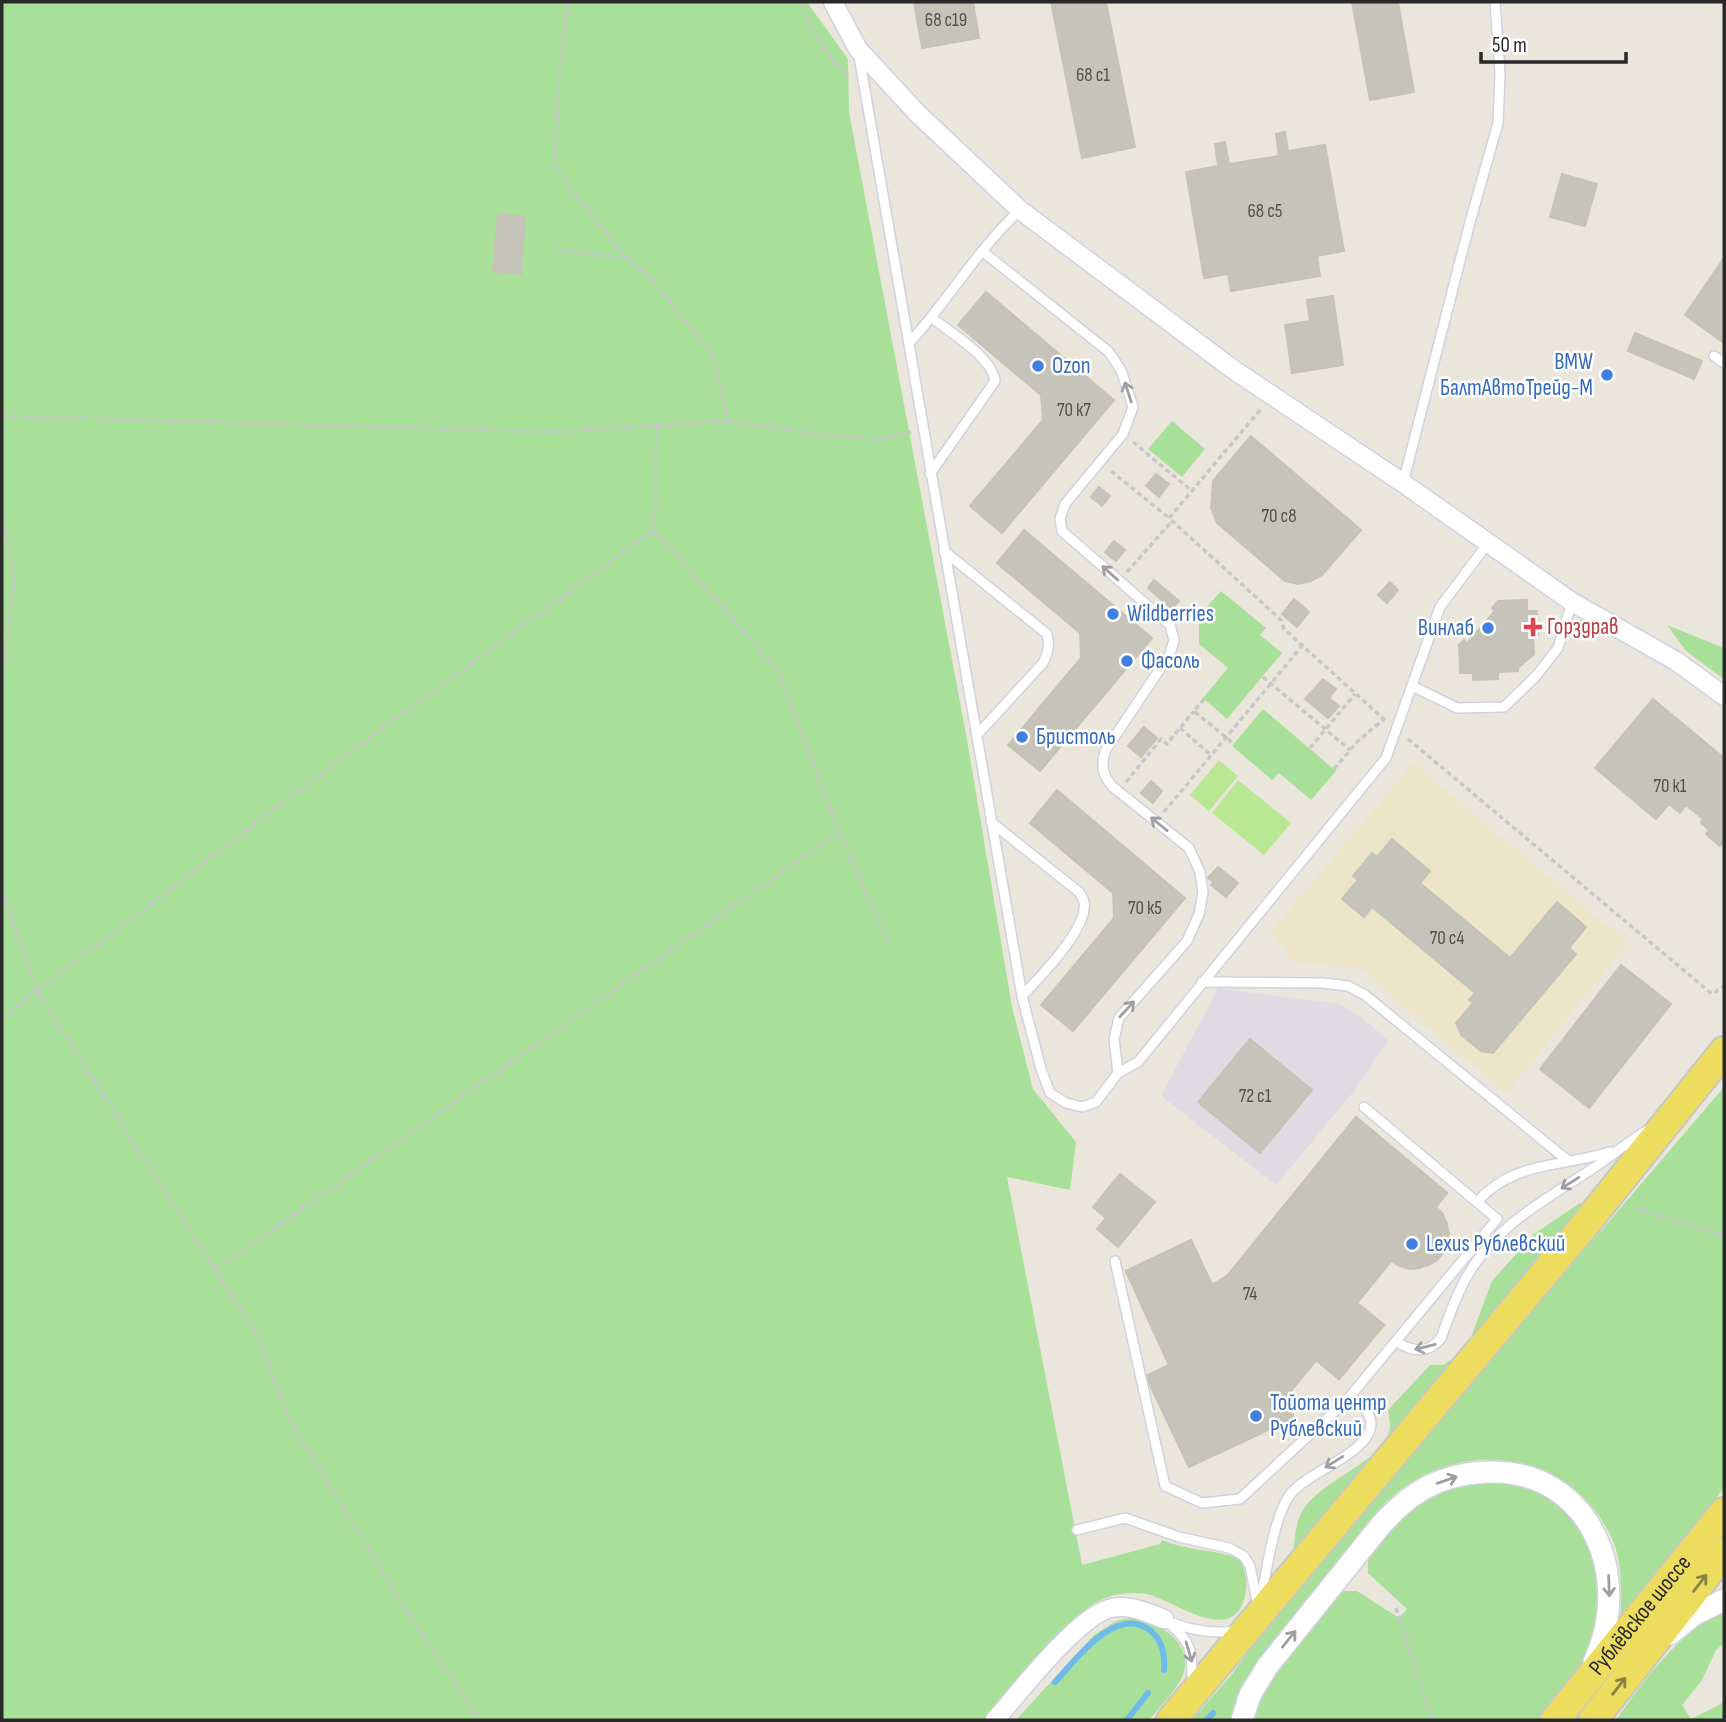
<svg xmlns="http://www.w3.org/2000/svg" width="1726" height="1722" viewBox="0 0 1726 1722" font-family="'Sofia Sans Condensed',sans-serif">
	<rect width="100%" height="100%" fill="#ebe6db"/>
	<!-- industrial -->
	<path fill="#dfdbe3" d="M1218,988l121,16 21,12 28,24 -34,51 -78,94 -115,-89z"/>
	<!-- education -->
	<path fill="#ece5ca" d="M1413,763l215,180 -121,150 -71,-58 -74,-65 -70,-8 -21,-31z"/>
	<!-- green -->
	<g fill="#a8e099">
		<path d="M2,2h805l41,57 1,53 117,622 46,273 21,82 43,53 -6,48 -63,-13 75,388 78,-21 2,-4c26,11 53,9 78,19 7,14 8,27 4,41 -15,46 -73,-2 -98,-6 -18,-3 -35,0 -51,9 -9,5 -16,15 -23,22 -31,30 -58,63 -86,95h-984z"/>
		<path d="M1172,421l33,28 -23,28 -34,-28z"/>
		<path d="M1221,591l45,37 -6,7 22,18 -55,66 -24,-21 25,-30 -29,-24v-28z"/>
		<path d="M1667,625l57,23v31l-38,-28z"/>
		<path d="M1263,709l73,62 -25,29 -32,-27 -7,7 -40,-34z"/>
		<path d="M1724,1087v401l-103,131c0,-26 2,-54 -8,-78 -33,-77 -125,-103 -196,-62 -15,8 -30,21 -41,34 -20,22 -36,48 -54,72 -23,29 -45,58 -66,89 -10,15 -20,29 -25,46h-39l40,-46 71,-95z"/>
		<path d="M1580,1203l4,3 -291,347c2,-11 2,-27 7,-37 15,-36 88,-54 90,-89 0,-5 -1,-12 -2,-17l42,-45h13l14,-9 14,-19 21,-56 42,-47z"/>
		<path d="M1496,1482c15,2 28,4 42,10 50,23 73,87 58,138 -11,36 -33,63 -58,90h-285c16,-49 55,-88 87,-129h17l42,27 8,-9 -39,-36c0,-5 -1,-12 2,-16 13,-26 50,-57 78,-67 16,-6 32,-7 48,-8z"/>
		<path d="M1724,1610v33l-8,7 -14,30 -20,25 9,14 30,-15 3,-4v20h-108c31,-44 60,-84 108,-110z"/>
		<path d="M1134,1617c28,6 66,31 46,64 -8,14 -21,27 -31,39h-133l78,-85 22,-14z"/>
	</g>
	<!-- pitch -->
	<g fill="#bae794">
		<path d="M1219,760l19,16 -29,35 -19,-16z"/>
		<path d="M1238,780l53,43 -27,32 -52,-42z"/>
	</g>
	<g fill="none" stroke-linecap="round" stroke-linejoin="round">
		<!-- stream -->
		<g stroke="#70baea" stroke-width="6">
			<path d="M1055,1682c20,-21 61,-79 96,-51 12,10 14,25 13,39"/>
			<path d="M1127,1720l21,-27"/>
			<path d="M1207,1720l6,-7"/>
		</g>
	</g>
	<!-- building -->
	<g fill="#c6c3bb" stroke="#c6c2b5" stroke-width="2">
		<path d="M914,2h59l6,36 -57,10z"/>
		<path d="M1051,2h55l29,145 -53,11z"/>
		<path d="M1352,2h46l16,90 -44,8z"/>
		<path d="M1285,132l3,19 37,-6 19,106 -27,5 3,20 -89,15 -3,-17 -24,4 -18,-106 32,-6 -3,-22 10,-2 4,22 50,-8 -3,-22z"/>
		<path d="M1562,174l35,10 -12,42 -35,-9z"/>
		<path d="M498,214l27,3 -4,57 -28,-3z"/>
		<path d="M1724,258v85l-39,-28z"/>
		<path d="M986,292l128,108 -112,133 -32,-27 73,-86 -2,-25 -83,-70z"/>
		<path d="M1333,296l10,69 -51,8 -7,-48 25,-4 -3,-21z"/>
		<path d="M1635,333l67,28 -8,18 -66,-28z"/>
		<path d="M1251,436l110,94 -39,45 -11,6 -13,3 -13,-3 -68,-58 -6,-15 2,-27z"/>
		<path d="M1156,474l13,10 -10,13 -13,-11z"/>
		<path d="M1099,487l11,9 -8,10 -11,-9z"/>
		<path d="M1024,530l128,108 -112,133 -32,-26 73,-87 -1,-25 -83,-70z"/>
		<path d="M1114,541l11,9 -9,11 -11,-9z"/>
		<path d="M1154,580l25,21 -7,8 -24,-21z"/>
		<path d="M1390,582l8,8 -11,13 -9,-8z"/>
		<path d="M1294,599l15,13 -12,15 -15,-13z"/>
		<path d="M1527,600v11h10l1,24h-5l1,19 -16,14v3l-20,1v7l-25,1v-7h-13l-1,-28 5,-5 3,3 28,-32 -3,-3 6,-7z"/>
		<path d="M1323,679l13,10 -7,9 10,8 -11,12 -23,-19z"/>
		<path d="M1653,699l71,59v87l-2,-2 -2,3 -14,-12 3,-4 -8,-7 2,-4 -17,-14 -6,8 -11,-9 -13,15 -61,-51z"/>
		<path d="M1144,727l13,11 -16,19 -13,-11z"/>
		<path d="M1151,781l11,10 -9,12 -12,-10z"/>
		<path d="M1057,790l128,108 -112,133 -32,-26 73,-87 -1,-25 -83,-70z"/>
		<path d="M1392,839l38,32 -10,12 90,75 47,-56 29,25 -17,21 7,6 -83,99 -12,-2 -20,-16 -5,-12 17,-20 -4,-3 6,-7 -103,-86 -8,10 -22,-18 16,-19 -5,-4 19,-23 5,4z"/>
		<path d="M1218,867l20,16 -12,14 -15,-12 3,-3 -6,-4z"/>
		<path d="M1621,965l50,39 -82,104 -49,-39z"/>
		<path d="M1250,1039l62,51 -52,63 -62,-51z"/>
		<path d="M1356,1117l91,76 -11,14 -23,-10h-15l-9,7 -8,11 -3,12v11l3,10 10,13 -34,42 27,22 -45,54 -23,-19 -31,38 -34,-66 -82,33 -43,-94 65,-31 21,45 16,-10z"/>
		<path d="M1356,1117l91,76 -11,14 7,7 6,19 -5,19 -7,8 -17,8 -10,1 -19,-8 -34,42 27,22 -45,54 -23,-19 -31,38 9,20 -105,49 -43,-91 23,-11 -43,-94 65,-31 21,45 16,-10z"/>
		<path d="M1120,1174l35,28 -37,45 -21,-18 9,-11 -13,-11z"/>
		<path d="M1398,1197h15l23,10 11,16 1,20 -11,17 -8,5 -19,4 -10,-3 -9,-5 -10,-13 -3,-21 3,-12 8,-11z"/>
		<path d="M1251,1332l43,86 -105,49 -43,-91z"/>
	</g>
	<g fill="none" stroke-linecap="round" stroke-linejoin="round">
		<defs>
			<g id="service">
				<path d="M859,56l163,940 19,73 9,24 16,10 16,4 14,-5 22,-29 20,-11 248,-304 54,-151 48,-64"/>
				<path d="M982,251l127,101 12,18 12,37 -10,27 -58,70 -5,15 2,12 108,94 4,15 -4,14 -65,97c-4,15 -3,24 8,36l76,61 11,24 3,21 -4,21 -12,27 -68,77 -5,21 4,34"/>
				<path d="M909,343c39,-42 68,-93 111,-133"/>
				<path d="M1714,356l10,7"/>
				<path d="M930,474l65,-93c-3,-24 -44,-48 -63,-63"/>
				<path d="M1403,483l67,-261 28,-99 2,-49 -5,-72"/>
				<path d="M944,551l103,83c3,12 1,19 -4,29l-66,72"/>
				<path d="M1412,686l45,22 47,-1 32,-31 22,-28 14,-46"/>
				<path d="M991,822l88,70c2,3 4,6 5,10 5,26 -45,76 -62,94"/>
				<path d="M1202,982l121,1 25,3 17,9 202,165"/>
				<path d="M1477,1202c36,-41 85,-35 133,-50"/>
				<path d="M1115,1261l50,225 37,17 38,-4 107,-99 150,-181 -133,-112"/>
				<path d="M1397,1342c15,10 32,12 44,-4 8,-22 16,-45 28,-65 29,-50 80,-75 126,-106 18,-12 34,-26 53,-37"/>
				<path d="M1077,1530l48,-12 54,19 50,11 15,8 6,10 8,41"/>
				<path d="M1261,1600c5,-28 13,-82 28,-104 17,-25 82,-42 82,-73 0,-4 -4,-10 -5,-15l-19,-8"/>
				<path d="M1164,1619c28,23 28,29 28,64"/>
				<path d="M1173,1623c21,8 40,11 62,8"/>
			</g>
			<g id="minor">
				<path d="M833,2l25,47 59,64 103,97 214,160 169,113 169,119 104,59 48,35"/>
				<path d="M995,1720c24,-27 84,-106 117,-112 18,-4 36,5 52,11"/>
			</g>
			<g id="tertiary">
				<path d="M1670,1634l25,-20 29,-14"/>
				<path d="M1242,1720l8,-25 17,-28 114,-142c11,-12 22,-23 36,-32 21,-14 47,-20 71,-21 103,-3 146,106 106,190"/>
			</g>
			<g id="primary">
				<path d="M1171,1720l417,-499 136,-170"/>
				<path id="s1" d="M1555,1720l169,-208"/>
				<path d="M1593,1720l131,-167"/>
			</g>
		</defs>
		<!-- service casing -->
		<use href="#service" stroke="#d0d1e1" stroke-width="12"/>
		<!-- minor casing -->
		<use href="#minor" stroke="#d0d1e1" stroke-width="21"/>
		<!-- tertiary casing -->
		<use href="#tertiary" stroke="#d0d1e1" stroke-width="24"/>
		<!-- primary casing -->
		<use href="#primary" stroke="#c7c7c7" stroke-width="32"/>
		<!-- path -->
		<g stroke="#c7c7c7" stroke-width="3.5" stroke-dasharray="5 3.5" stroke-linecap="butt">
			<path d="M568,2l-9,72 -4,93 71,91 27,23 61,76 13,64"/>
			<path d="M799,2c13,24 27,57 49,73"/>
			<path d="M556,250l70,8"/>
			<path d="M1260,410l-91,108 112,102 3,9 102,92"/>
			<path d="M2,416l550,16 175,-11 94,14 58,4 32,-7"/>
			<path d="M657,427l-3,103 124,140 61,162 49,111"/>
			<path d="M1133,442l59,49"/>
			<path d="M1111,471l58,47"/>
			<path d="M2,511l12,68 -12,103"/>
			<path d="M1127,572l45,-51"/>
			<path d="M1263,677l87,73"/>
			<path d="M1204,699l-10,12 40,33"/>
			<path d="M1180,728l31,27"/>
			<path d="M1408,739l304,255 12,-8"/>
			<path d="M1310,748l45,-54"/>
			<path d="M1334,769l24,-28 26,-22"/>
			<path d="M1126,782l35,-43 6,5 27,-33"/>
			<path d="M1164,812l138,-166"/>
			<path d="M2,888l34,102 224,350 29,79 116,190 75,111"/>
			<path d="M2,1018l338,-259 314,-229"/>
			<path d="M1635,1208l84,26 5,-1"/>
			<path d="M216,1269l623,-437"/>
			<path d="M1396,1608l36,112"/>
		</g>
		<!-- service -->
		<use href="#service" stroke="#fff" stroke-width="9"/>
		<!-- minor -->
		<use href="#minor" stroke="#fff" stroke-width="18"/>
		<!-- tertiary -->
		<use href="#tertiary" stroke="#fff" stroke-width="21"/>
		<!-- primary -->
		<use href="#primary" stroke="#ecdd5f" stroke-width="28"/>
	</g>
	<!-- one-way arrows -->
	<defs><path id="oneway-shaft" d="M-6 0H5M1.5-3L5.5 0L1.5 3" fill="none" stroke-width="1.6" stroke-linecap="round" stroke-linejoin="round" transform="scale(1.75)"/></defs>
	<g stroke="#9f9f9f">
		<use href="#oneway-shaft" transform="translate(1128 392) rotate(-108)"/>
		<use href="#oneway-shaft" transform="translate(1110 573) rotate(-138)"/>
		<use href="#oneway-shaft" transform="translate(1159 824) rotate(-141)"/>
		<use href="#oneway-shaft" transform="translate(1127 1009) rotate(-47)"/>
		<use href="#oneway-shaft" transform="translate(1570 1183) rotate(148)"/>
		<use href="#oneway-shaft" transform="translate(1425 1347) rotate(166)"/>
		<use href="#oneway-shaft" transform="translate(1334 1462) rotate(148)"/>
		<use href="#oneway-shaft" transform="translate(1447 1480) rotate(-19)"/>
		<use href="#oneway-shaft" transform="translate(1609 1586) rotate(88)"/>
		<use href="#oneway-shaft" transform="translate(1289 1639) rotate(-51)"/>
		<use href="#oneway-shaft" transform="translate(1189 1652) rotate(74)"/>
	</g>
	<g stroke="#8a8344">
		<use href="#oneway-shaft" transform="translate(1700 1583) rotate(-52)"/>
		<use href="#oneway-shaft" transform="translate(1619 1686) rotate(-52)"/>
	</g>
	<!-- markers -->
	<g fill="#3f7fe0" stroke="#fff" stroke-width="2.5">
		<circle cx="1038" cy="366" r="7"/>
		<circle cx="1607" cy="375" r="7"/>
		<circle cx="1113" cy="614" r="7"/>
		<circle cx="1488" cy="628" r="7"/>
		<circle cx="1127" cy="661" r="7"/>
		<circle cx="1022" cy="737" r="7"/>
		<circle cx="1412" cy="1244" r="7"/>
		<circle cx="1256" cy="1416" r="7"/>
	</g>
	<path fill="#e0444e" stroke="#fff" stroke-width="2.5" d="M1529.5 616.5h7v7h7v7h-7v7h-7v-7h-7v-7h7z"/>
	<g text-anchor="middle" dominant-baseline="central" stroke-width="5" stroke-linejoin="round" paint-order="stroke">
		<!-- number labels -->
		<g font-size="19" fill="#50504e">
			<text x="946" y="20">68 с19</text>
			<text x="1093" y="75">68 с1</text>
			<text x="1265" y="211">68 с5</text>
			<text x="1074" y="410">70 к7</text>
			<text x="1279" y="516">70 с8</text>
			<text x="1670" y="786">70 к1</text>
			<text x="1145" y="908">70 к5</text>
			<text x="1447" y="938">70 с4</text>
			<text x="1255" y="1096">72 с1</text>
			<text x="1250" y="1294">74</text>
		</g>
		<!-- shop labels -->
		<g font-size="23" fill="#366cbe" stroke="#fff" text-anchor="start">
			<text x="1593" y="362" text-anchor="end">BMW<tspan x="1593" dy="26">БалтАвтоТрейд-М</tspan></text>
			<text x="1052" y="366">Ozon</text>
			<text x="1127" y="614">Wildberries</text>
			<text x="1474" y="628" text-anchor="end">Винлаб</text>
			<text x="1141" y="661">Фасоль</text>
			<text x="1036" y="737">Бристоль</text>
			<text x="1426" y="1244">Lexus Рублевский</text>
			<text x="1270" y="1403">Тойота центр<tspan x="1270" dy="26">Рублевский</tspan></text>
		</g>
		<!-- health labels -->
		<g font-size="23" fill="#be3a42" stroke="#fff" text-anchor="start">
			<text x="1547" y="627">Горздрав</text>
		</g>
		<!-- street labels -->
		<g font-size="23" fill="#292929" stroke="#fff">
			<text stroke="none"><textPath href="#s1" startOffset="135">Рублёвское шоссе</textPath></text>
		</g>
	</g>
	<!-- border -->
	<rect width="1726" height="1722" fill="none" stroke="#292929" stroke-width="7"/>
	<!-- scale -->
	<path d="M1481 52v10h145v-10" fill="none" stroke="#292929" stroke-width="3.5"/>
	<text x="1492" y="52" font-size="21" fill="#292929" stroke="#ffffff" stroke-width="5" paint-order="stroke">50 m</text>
</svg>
